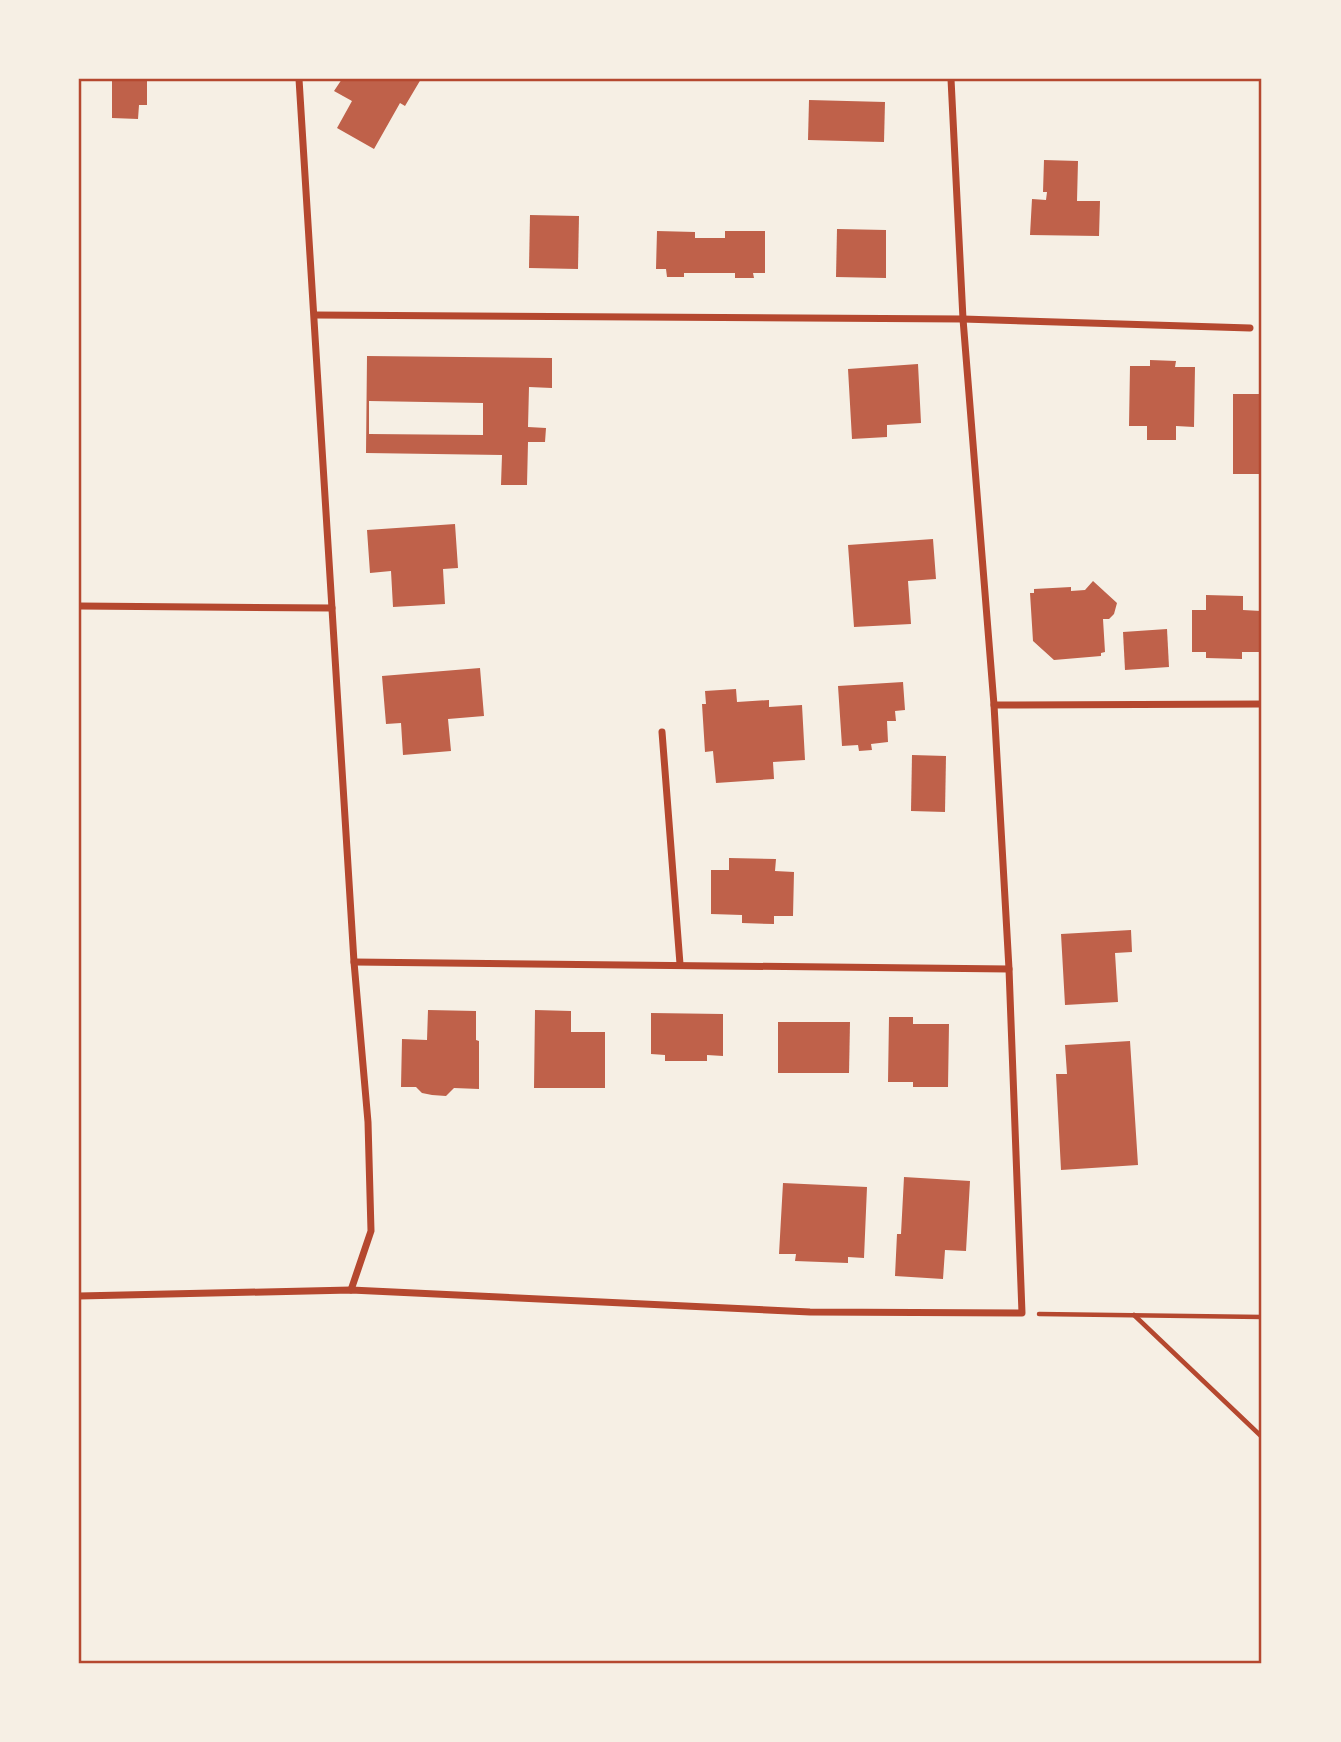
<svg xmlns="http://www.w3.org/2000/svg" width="1341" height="1742" viewBox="0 0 1341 1742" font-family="Jost,sans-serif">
	<rect width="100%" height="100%" fill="#f6efe4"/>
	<!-- building -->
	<g fill="#bf614a" fill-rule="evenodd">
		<path d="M112,79l35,1v25h-8l-1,14 -26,-1z"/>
		<path d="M342,79h79l-16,27 -5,-3 -26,46 -37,-21 15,-27 -18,-10z"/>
		<path d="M809,100l76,2 -1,40 -76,-2z"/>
		<path d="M1044,160l34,1 -1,40h23l-1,35 -69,-1 2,-36 14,1 1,-8h-4z"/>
		<path d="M530,215l49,1 -1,53 -49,-1z"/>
		<path d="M837,229l49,1v48l-50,-1z"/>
		<path d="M657,231l38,1v6h30v-7h40v42h-12l1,5h-19v-5h-51v4h-17l-1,-8h-10z"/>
		<path d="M367,356l185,2v30l-23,-1 -1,40 18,1 -1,14h-17l-1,43h-26l1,-30 -136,-2zM369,401l114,2v32l-114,-1z"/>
		<path d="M1150,360l26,1 -1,6h20l-1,60 -18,-1v14h-29v-14h-18l1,-60h20z"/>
		<path d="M918,364l3,59 -34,2v12l-35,2 -4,-70z"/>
		<rect x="1233" y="394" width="29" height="80"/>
		<path d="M455,524l3,44 -15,1 2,35 -52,3 -2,-36 -21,2 -3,-43z"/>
		<path d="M933,539l3,40 -28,2 3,43 -57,3 -6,-82z"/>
		<path d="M1093,581l24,22 -3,11 -5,5h-6l2,33 -4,1v3l-47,4 -21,-19 -3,-48h4v-4l37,-2v4l14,-1z"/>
		<path d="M1206,595l37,1v14l18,1v41h-19v7l-36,-1v-6h-14v-42h14z"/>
		<path d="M1167,629l2,38 -44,3 -2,-38z"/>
		<path d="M480,668l4,48 -36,3 3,32 -48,4 -2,-32 -15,1 -4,-48z"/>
		<path d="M903,682l2,28 -10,1 1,10h-9l1,21 -17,2 1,6 -13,1 -1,-6 -16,1 -4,-60z"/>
		<path d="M736,689l1,13 32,-2v7l33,-2 3,55 -32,2 1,17 -58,4 -3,-32 -8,1 -3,-48h4l-1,-13z"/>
		<path d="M912,755l34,1 -1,56 -34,-1z"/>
		<path d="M729,858l47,1 -1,12 19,1 -1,44h-19v8l-32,-1v-8l-31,-1v-44h18z"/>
		<path d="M1131,930l1,22 -17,1 3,49 -53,3 -4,-71z"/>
		<path d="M428,1010l48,1v29l3,1v48l-25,-1 -8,8 -14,-1 -10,-2 -6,-6h-15l1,-48 25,1z"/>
		<path d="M535,1010l36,1v21h34v56h-71z"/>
		<path d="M651,1013l72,1v42l-16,-1v6h-42v-6l-14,-1z"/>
		<path d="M889,1017h24v7h36l-1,63h-35v-5h-25z"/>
		<path d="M778,1022h72l-1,51h-71z"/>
		<path d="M1130,1041l8,124 -77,5 -5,-96h11l-2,-29z"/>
		<path d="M904,1177l66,4 -4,70 -21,-1 -2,29 -48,-3 2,-42h4z"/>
		<path d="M783,1183l84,4 -3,71 -16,-1v6l-53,-2 1,-7h-17z"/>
	</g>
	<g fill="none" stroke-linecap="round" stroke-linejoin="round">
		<!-- path -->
		<g stroke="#b5482f" stroke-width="4.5">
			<path d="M1039,1314l223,3"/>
			<path d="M1134,1315l128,122"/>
		</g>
		<!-- minor -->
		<g stroke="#b5482f" stroke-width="7">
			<path d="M299,79l55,883 14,160 3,109 -20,59"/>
			<path d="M315,315l648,4 287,9"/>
			<path d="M79,606l253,2"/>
			<path d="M994,705l268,-1"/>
			<path d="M662,732l18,232"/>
			<path d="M354,962l655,7"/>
			<path d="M79,1296l272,-6 459,22 212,1 -13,-344 -15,-264 -31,-386 -12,-240"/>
		</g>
	</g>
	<!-- border -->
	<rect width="1341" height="1742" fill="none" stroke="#f6efe4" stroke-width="161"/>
	<rect x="80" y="80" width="1180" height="1582" fill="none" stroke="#b5482f" stroke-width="2.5"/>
</svg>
